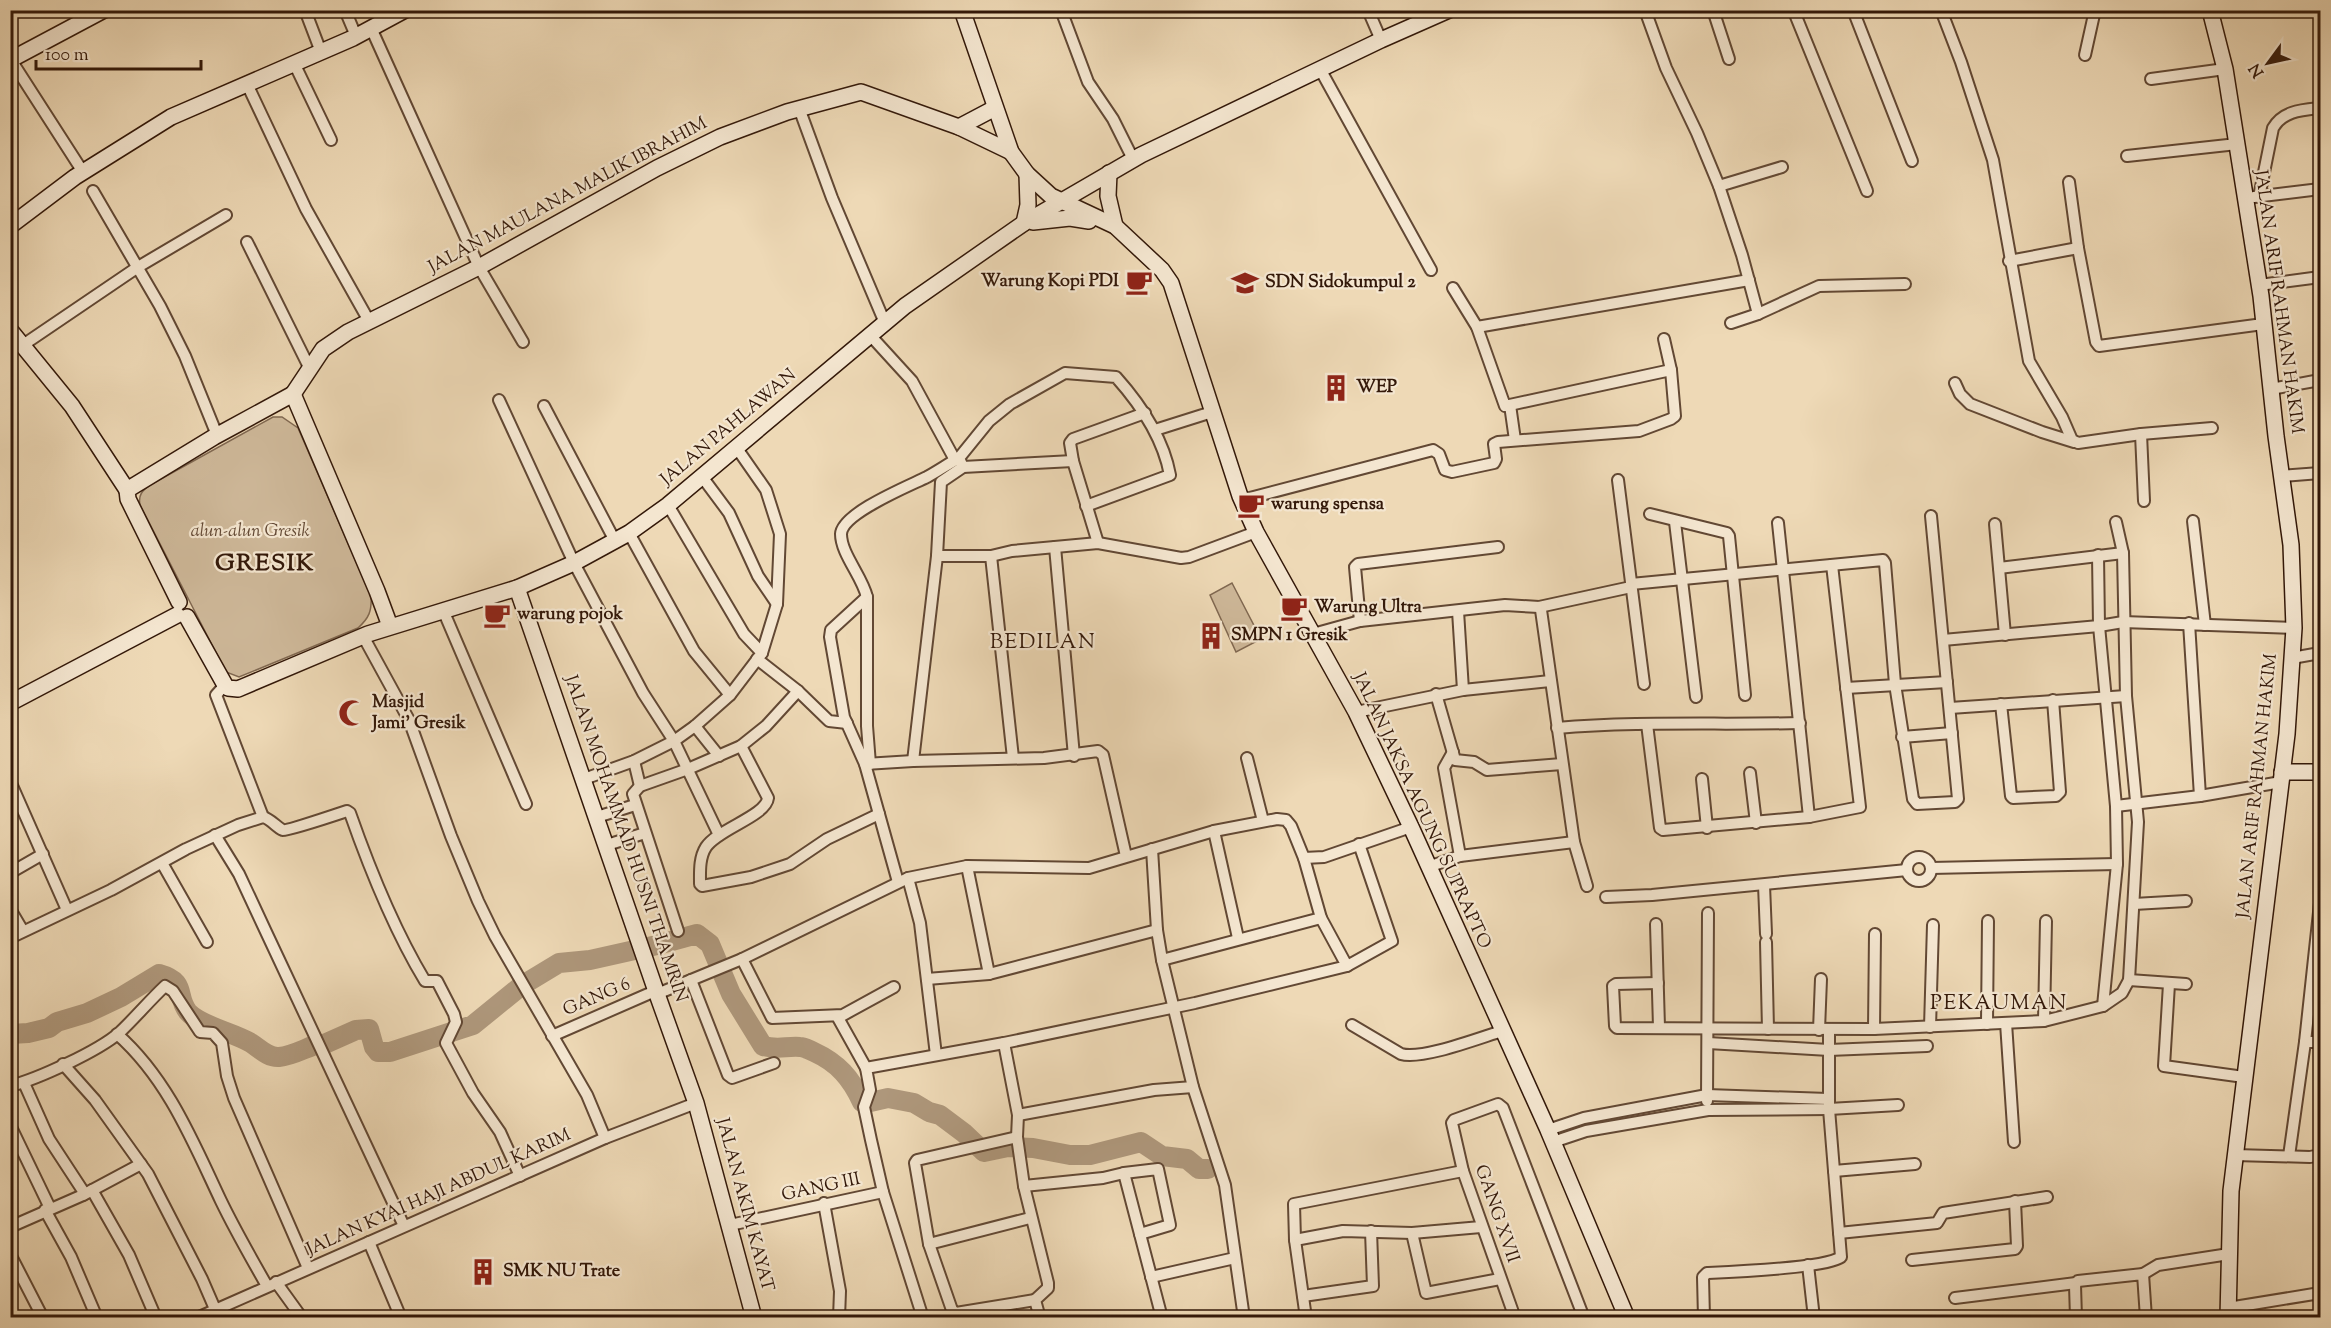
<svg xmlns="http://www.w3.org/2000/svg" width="2331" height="1328" viewBox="0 0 2331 1328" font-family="'Sorts Mill Goudy',serif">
	<rect width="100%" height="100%" fill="#eed9b6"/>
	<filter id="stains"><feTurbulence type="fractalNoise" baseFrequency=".00333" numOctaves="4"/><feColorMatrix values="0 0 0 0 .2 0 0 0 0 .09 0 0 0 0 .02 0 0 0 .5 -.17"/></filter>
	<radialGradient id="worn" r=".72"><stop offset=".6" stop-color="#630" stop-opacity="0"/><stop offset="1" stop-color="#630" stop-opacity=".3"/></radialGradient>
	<!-- green -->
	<g fill="#ceb899" stroke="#806851" stroke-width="1.5">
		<path d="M273,417h9l16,11 73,168c1,15 -2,22 -13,32l-119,49 -13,-5 -86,-167c-2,-10 2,-14 10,-20z"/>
		<path d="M1232,583l29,56 -25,13 -26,-57z"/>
	</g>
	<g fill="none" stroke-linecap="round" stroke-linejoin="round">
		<!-- river -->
		<path stroke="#ae977b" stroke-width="20" d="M11,1034l17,-1 21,-5 8,-6 30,-9 34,-16 38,-23c29,8 16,22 29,38 12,14 45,20 63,31 8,5 17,15 28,14 12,-1 25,-8 36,-12l5,1 36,-16 13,-1 5,18 4,5h12l83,-27 48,-39 38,-23 31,-3 67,-15 40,-11 13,10 21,50 32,52c15,4 23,0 37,1 5,0 9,3 14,5 24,11 37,26 48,50l4,1 22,-5 26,5 15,9 11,3 24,18 20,19 24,-5 25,1 37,7h20l51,-13 21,14 25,3 12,10h9"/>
		<defs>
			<g id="street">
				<path d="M305,10l16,42"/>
				<path d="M345,10l11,26"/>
				<path d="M1061,10l27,72 25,37 20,40"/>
				<path d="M1368,10l13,30"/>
				<path d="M1645,10l21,58 31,65 22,53 23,69 16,59"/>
				<path d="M1713,10l16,49"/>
				<path d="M1804,10l-9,4 72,177"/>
				<path d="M1853,10l59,151"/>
				<path d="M1941,10l20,52 32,98 36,201 33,56 10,23 6,3 63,-9 71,-6"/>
				<path d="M371,28l108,239 44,75"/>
				<path d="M2085,55l10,-45"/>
				<path d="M11,60l72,112"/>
				<path d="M294,63l37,77"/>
				<path d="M1320,69l111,201"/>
				<path d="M2151,79l74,-10"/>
				<path d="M247,84l59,125 63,112"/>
				<path d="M799,108l33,90 53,125"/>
				<path d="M2127,156l110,-12"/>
				<path d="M2069,182l9,66 18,94 3,4 164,-22"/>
				<path d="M1719,186l63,-19"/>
				<path d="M93,191l67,115 25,50 32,79"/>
				<path d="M2254,197l66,-8"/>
				<path d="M2259,197l14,-69c10,-17 28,-18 47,-20"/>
				<path d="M247,242l62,125"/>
				<path d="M2009,261l69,-13"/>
				<path d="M2259,285l61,-8"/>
				<path d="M1731,323l27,-9 61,-28 86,-2"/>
				<path d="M1477,327l272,-47"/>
				<path d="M870,335l42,46 43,79"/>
				<path d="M1664,339l7,31"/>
				<path d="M23,345l115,-78 88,-52"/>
				<path d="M1955,383l5,11 10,10 72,28 32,10"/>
				<path d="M2271,389l49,-9"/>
				<path d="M499,400l75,163 69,130 31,48 45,94"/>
				<path d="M1510,405l5,35"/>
				<path d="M544,406l71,135"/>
				<path d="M1155,430l57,-18"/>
				<path d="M2141,434l3,67"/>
				<path d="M963,467l-4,-9 30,-37 21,-17 55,-31 51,4c25,28 47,60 54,98l-84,31"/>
				<path d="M2281,476l39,-3"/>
				<path d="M703,478l26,35 29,63 19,28"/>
				<path d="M1618,480l26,204"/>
				<path d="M1242,500l191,-50 6,4 6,16 7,2 42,-9 2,-4 -2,-15 4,-2 141,-11 32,-12 4,-3 -4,-46 -166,36 -28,-79 -24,-39"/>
				<path d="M668,505l76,129 18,19"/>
				<path d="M1650,514l77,19 2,3 16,159"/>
				<path d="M2193,521l12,104"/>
				<path d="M1675,522l21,175"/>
				<path d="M1778,523l31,294"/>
				<path d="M1995,524l10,111"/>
				<path d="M629,533l65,118 36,44"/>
				<path d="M1098,543l-25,-82 -3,-18 3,-4 72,-26"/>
				<path d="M1055,547l19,209"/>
				<path d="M2098,555l1,71 17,180 1,58 -14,142"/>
				<path d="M937,556h54l21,-5 86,-8 83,15 8,-1 67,-25"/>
				<path d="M991,556l22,202"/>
				<path d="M1999,568l124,-15"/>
				<path d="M1631,584l252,-24 2,3 10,121 18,115 4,5 38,-2 3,-3 -27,-283"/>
				<path d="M867,597l-36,33 -1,7 14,80 21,47 33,118"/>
				<path d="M1539,607l2,3 33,232 13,44"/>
				<path d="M443,610l83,194"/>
				<path d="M1458,611l5,79"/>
				<path d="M1360,621l-5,-54 3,-3 140,-17"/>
				<path d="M2189,623l11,173"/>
				<path d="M1313,634l47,-13 145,-16 34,2 92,-20"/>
				<path d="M363,636l46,84 42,116 27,65 17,35 92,159 18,43"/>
				<path d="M1943,640l156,-14 24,-4 171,6"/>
				<path d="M2292,658l28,-5"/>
				<path d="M757,659l41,32 31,30 18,2"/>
				<path d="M225,685l-9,10 47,122"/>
				<path d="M1846,688l101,-6"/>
				<path d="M1436,694l19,66 19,2 13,8 75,-6"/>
				<path d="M2001,704l10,92 2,2 43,-2 4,-4 -7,-92"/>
				<path d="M1950,708l176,-12"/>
				<path d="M1356,712l107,-22 87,-9"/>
				<path d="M1647,724l13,104 3,2 146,-13 51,-10 -28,-242"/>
				<path d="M695,726l24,30"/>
				<path d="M1557,728c81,-7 162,-3 243,-5"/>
				<path d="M1902,737l50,-4"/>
				<path d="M741,746l27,52c-2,18 -50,31 -62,49 -7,11 -6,25 -6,37l2,2 49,-9 39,-13 37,-25 52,-25"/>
				<path d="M1453,752l-9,16 16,88"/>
				<path d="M1247,758l16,63"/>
				<path d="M634,761l6,25"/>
				<path d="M913,761l24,-205 4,-74 22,-15 110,-6"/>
				<path d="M865,764l48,-3 131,-3 54,-7 5,4 23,101"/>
				<path d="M870,764l-3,-38v-129c-5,-21 -26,-43 -26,-63 1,-21 68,-48 86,-57 11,-6 21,-13 32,-19"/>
				<path d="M1750,773l6,50"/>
				<path d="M584,779l50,-18 40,-20 21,-15 35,-31 32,-42 15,-49 3,-70 -14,-44 -30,-43"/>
				<path d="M1702,779l5,49"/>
				<path d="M10,781l57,129"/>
				<path d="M2116,806l84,-10 81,-14"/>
				<path d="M597,817l38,-12"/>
				<path d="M1214,831l24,107"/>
				<path d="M215,835l24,39 28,60 137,292"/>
				<path d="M607,845l38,-12"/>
				<path d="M1152,849l5,81 5,30 31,127 32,98 19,133"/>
				<circle cx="1919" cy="869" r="12"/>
				<path d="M162,863l45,79"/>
				<path d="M967,866l22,108"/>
				<path d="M1428,867l32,-11 114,-14"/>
				<path d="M1931,868l186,-4"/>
				<path d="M10,873l33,-19"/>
				<path d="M908,878l12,45 16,132"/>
				<path d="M1764,885l2,49"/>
				<path d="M1606,897l46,-2 255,-25"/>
				<path d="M2134,904l52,-3"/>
				<path d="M10,909l13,22"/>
				<path d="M1656,924l3,103"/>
				<path d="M678,931l-45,-137 7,-8 48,-17 53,-23 25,-20 32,-35"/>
				<path d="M10,938l101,-48 75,-41 52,-24 25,-8c8,2 13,10 20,13 4,1 55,-16 64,-19l3,2c20,57 43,115 75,168h12l17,33 2,8 -10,21 27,50 27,39 20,44"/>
				<path d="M1766,942l2,87"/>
				<path d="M742,959l30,59 71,-3 51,-28"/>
				<path d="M1162,960l159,-42 -17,-60"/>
				<path d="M1347,966l45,-25 -33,-97"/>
				<path d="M927,979l62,-5 168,-44"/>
				<path d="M691,980l37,95 4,3 42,-15"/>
				<path d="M2129,980l57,4"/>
				<path d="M1658,983l-42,1 -3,2 2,40 2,2 257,1 170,-8 59,-15 19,-13 7,-13 9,-158 -12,-126 -3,-143 -7,-31"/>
				<path d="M2169,984l-5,82 80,11"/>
				<path d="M657,994l85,-35 166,-81 59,-12 122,2 125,-37 63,-12 9,1 5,6 13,32 20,-1 87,-30"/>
				<path d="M837,1016l29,52"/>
				<path d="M2044,1021l2,-100"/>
				<path d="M2006,1023l8,119"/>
				<path d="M1987,1024l1,-103"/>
				<path d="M1352,1025l49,29c21,6 78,-16 101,-23"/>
				<path d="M1930,1027l3,-102"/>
				<path d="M1874,1029l1,-95"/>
				<path d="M1819,1030l2,-51"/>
				<path d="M117,1034c51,45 76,108 104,167 14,29 30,57 46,85"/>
				<path d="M552,1036l103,-45"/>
				<path d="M2305,1042h15"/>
				<path d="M1004,1043l14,72 -1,22 7,49 24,97v5l-13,12 5,18"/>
				<path d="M1708,1043l121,7 98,-4"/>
				<path d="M63,1064l32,36 53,74 54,105 13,30"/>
				<path d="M24,1083l25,56 34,52v4"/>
				<path d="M10,1086c28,-7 88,-35 109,-53 16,-15 30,-32 46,-47l8,5 27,41 13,1 9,10 5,33 7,22 74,170"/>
				<path d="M1707,1101l1,-188"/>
				<path d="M1018,1115l136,-25 39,-3"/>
				<path d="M10,1125l40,83"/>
				<path d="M1548,1130l36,-12 123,-23 121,4"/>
				<path d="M1017,1137l-100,23 -2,3 14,81 23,66 4,3 79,-13"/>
				<path d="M1553,1142l33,-11 122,-21 121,-1 69,-4"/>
				<path d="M2235,1155l75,2 10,-2"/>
				<path d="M2289,1156l16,-114 15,-139"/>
				<path d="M1834,1171l81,-7"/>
				<path d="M1124,1173l34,-4 12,56 -30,9"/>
				<path d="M1024,1186l79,-8 21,-5 38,145"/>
				<path d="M92,1190l37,65 27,63"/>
				<path d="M824,1203l16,88 -1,27"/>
				<path d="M45,1210l26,47 26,61"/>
				<path d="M730,1225l153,-33"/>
				<path d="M10,1227l73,-32 58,-31"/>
				<path d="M1412,1233l14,60 74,-14"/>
				<path d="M1839,1233l98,-10 6,-10 104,-16"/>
				<path d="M1295,1240l48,-9 69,2 69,-6"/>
				<path d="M369,1242l32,76"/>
				<path d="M929,1244l101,-26"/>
				<path d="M10,1254l33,64"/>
				<path d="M1912,1260l103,-11 2,-3 -2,-45"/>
				<path d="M1808,1265l6,53"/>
				<path d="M2143,1274l15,-9 71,-11"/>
				<path d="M1151,1277l84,-19"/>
				<path d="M276,1282l26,36"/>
				<path d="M1303,1296l70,-10 -2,-55"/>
				<path d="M1955,1298l121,-15"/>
				<path d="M2228,1308l92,-15"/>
				<path d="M197,1318l408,-180 91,-35"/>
				<path d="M923,1318l-40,-126 -12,-52 -7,-33 6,-17 -4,-22 138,-25 191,-40 152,-37 -26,-48"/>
				<path d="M1306,1318l-11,-78 -1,-36 169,-33"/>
				<path d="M1515,1318l-52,-147 -11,-48 2,-3 44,-16 5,4 81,210"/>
				<path d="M1704,1318l-1,-41 4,-4c23,-1 119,-5 134,-16l-12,-148v-80"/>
				<path d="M2076,1318l-1,-33 3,-4 65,-7 3,44"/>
			</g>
			<g id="secondary">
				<path d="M962,10l49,142 16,22 24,22 64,30 47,44 9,13 69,213 16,36 100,180 55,115 137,303 79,188"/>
				<path d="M2210,10l15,59 36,227 15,140 15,109 3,83 -7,106 -56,457 -3,127"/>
				<path d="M10,60l94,-50"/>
				<path d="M959,127l36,-19"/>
				<path d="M1109,173l-1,23 7,30"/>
				<path d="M1033,222l37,-4 19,3"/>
				<path d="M1024,223l4,-18 -1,-31"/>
				<path d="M10,226l65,-49 96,-60 182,-79 52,-28"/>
				<path d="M10,330l62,76 55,84"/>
				<path d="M293,394l30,-45 25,-17 131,-65 178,-99 63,-31 67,-25 74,-20 98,35 52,25"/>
				<path d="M517,588l140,406 39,109 58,215"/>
				<path d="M179,602l-51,-103 -1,-9 87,-53 79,-43 84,197 13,35"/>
				<path d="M187,617l38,68 3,3 10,1 130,-55 149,-46 57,-25 55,-30 39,-28 237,-199 119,-83 117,-68 240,-115 68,-30"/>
				<path d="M10,703l167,-88"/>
				<path d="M2282,772h38"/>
			</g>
		</defs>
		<!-- street casing -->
		<use href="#street" stroke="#624834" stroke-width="14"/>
		<!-- secondary casing -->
		<use href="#secondary" stroke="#331809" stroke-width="18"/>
		<!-- street -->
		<use href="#street" stroke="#f4e6d0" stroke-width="10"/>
		<!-- secondary -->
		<use href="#secondary" stroke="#f4e6d0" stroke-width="15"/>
	</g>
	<!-- icons -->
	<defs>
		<symbol id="cafe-bare" viewBox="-9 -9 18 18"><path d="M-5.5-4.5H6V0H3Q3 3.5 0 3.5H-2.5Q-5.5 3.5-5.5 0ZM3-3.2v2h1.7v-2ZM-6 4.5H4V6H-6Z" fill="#8f2418" stroke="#f4e6d0" stroke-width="2.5" paint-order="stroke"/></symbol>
		<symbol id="school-bare" viewBox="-9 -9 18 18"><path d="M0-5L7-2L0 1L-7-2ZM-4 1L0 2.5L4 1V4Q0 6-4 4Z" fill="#8f2418" stroke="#f4e6d0" stroke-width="2.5" paint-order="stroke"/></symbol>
		<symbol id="building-bare" viewBox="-9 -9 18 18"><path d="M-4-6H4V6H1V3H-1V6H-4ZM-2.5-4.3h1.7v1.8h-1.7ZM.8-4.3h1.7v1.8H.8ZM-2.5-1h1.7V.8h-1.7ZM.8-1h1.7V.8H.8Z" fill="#8f2418" stroke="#f4e6d0" stroke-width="2.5" paint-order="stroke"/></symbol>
		<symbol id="mosque-bare" viewBox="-9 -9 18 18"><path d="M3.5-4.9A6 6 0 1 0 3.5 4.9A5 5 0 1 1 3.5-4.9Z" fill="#8f2418" stroke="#f4e6d0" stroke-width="2.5" paint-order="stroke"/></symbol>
	</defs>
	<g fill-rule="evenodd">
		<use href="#cafe-bare" x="1120" y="263" width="38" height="38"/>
		<use href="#school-bare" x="1226" y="264" width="38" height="38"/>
		<use href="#building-bare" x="1317" y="369" width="38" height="38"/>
		<use href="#cafe-bare" x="1232" y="486" width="38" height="38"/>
		<use href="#cafe-bare" x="1275" y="589" width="38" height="38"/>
		<use href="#cafe-bare" x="478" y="596" width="38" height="38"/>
		<use href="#building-bare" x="1192" y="617" width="38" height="38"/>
		<use href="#mosque-bare" x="333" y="694" width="38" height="38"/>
		<use href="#building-bare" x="464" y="1253" width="38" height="38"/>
	</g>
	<g text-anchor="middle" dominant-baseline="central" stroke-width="4.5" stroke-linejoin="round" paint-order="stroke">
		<!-- street labels -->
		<g font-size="18" fill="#331809" stroke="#f4e6d0">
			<text transform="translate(568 196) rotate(-28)">JALAN MAULANA MALIK IBRAHIM</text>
			<text transform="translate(2278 302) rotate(82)">JALAN ARIF RAHMAN HAKIM</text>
			<text transform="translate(729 428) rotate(-40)">JALAN PAHLAWAN</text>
			<text transform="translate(2258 786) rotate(-84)">JALAN ARIF RAHMAN HAKIM</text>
			<text transform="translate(1421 811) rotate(65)">JALAN JAKSA AGUNG SUPRAPTO</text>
			<text transform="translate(625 839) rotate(71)">JALAN MOHAMMAD HUSNI THAMRIN</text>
			<text transform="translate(597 998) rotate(-23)">GANG 6</text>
			<text transform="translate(821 1188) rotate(-12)">GANG III</text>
			<text transform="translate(439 1193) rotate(-24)">JALAN KYAI HAJI ABDUL KARIM</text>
			<text transform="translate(744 1205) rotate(75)">JALAN AKIM KAYAT</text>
			<text transform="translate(1496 1214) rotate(71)">GANG XVII</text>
		</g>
		<!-- poi labels -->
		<g font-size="18" font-weight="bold" fill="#331809" stroke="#f4e6d0" text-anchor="start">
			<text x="1119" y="282" text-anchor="end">Warung Kopi PDI</text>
			<text x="1265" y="283">SDN Sidokumpul 2</text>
			<text x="1356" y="388">WEP</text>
			<text x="1271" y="505">warung spensa</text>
			<text x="1314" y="608">Warung Ultra</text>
			<text x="517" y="615">warung pojok</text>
			<text x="1231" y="636">SMPN 1 Gresik</text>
			<text x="372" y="703">Masjid<tspan x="372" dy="21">Jami' Gresik</tspan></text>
			<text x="503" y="1272">SMK NU Trate</text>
		</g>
		<!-- park labels -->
		<g font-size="18" font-style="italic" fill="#624834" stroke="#f4e6d0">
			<text x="250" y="532">alun-alun Gresik</text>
		</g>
		<!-- quarter labels -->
		<g font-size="21" letter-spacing="1.5" fill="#331809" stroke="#f4e6d0">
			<text x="1043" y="643">BEDILAN</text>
			<text x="1999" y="1004">PEKAUMAN</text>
		</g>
		<!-- district labels -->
		<g font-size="24" font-weight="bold" letter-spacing="1.5" fill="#331809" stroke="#f4e6d0">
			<text x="265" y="564">GRESIK</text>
		</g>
	</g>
	<!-- margin -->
	<rect width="2331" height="1328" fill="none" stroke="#eed9b6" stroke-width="36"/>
	<rect x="12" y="12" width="2307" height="1304" fill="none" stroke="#331809" stroke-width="3"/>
	<rect x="18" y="18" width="2295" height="1292" fill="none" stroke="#331809" stroke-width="1.5"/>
	<!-- north arrow -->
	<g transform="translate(2268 63) rotate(237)" stroke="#f4e6d0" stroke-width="4.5" paint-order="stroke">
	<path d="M0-4.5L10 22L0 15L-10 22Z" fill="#331809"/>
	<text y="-9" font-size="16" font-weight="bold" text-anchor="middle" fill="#331809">N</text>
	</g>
	<!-- scale -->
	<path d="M36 60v9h165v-9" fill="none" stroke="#331809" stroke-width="3"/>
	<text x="45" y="60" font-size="18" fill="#331809" stroke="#f4e6d0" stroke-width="4.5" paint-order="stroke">100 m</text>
	<rect width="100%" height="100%" filter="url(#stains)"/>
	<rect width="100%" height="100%" fill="url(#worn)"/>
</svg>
